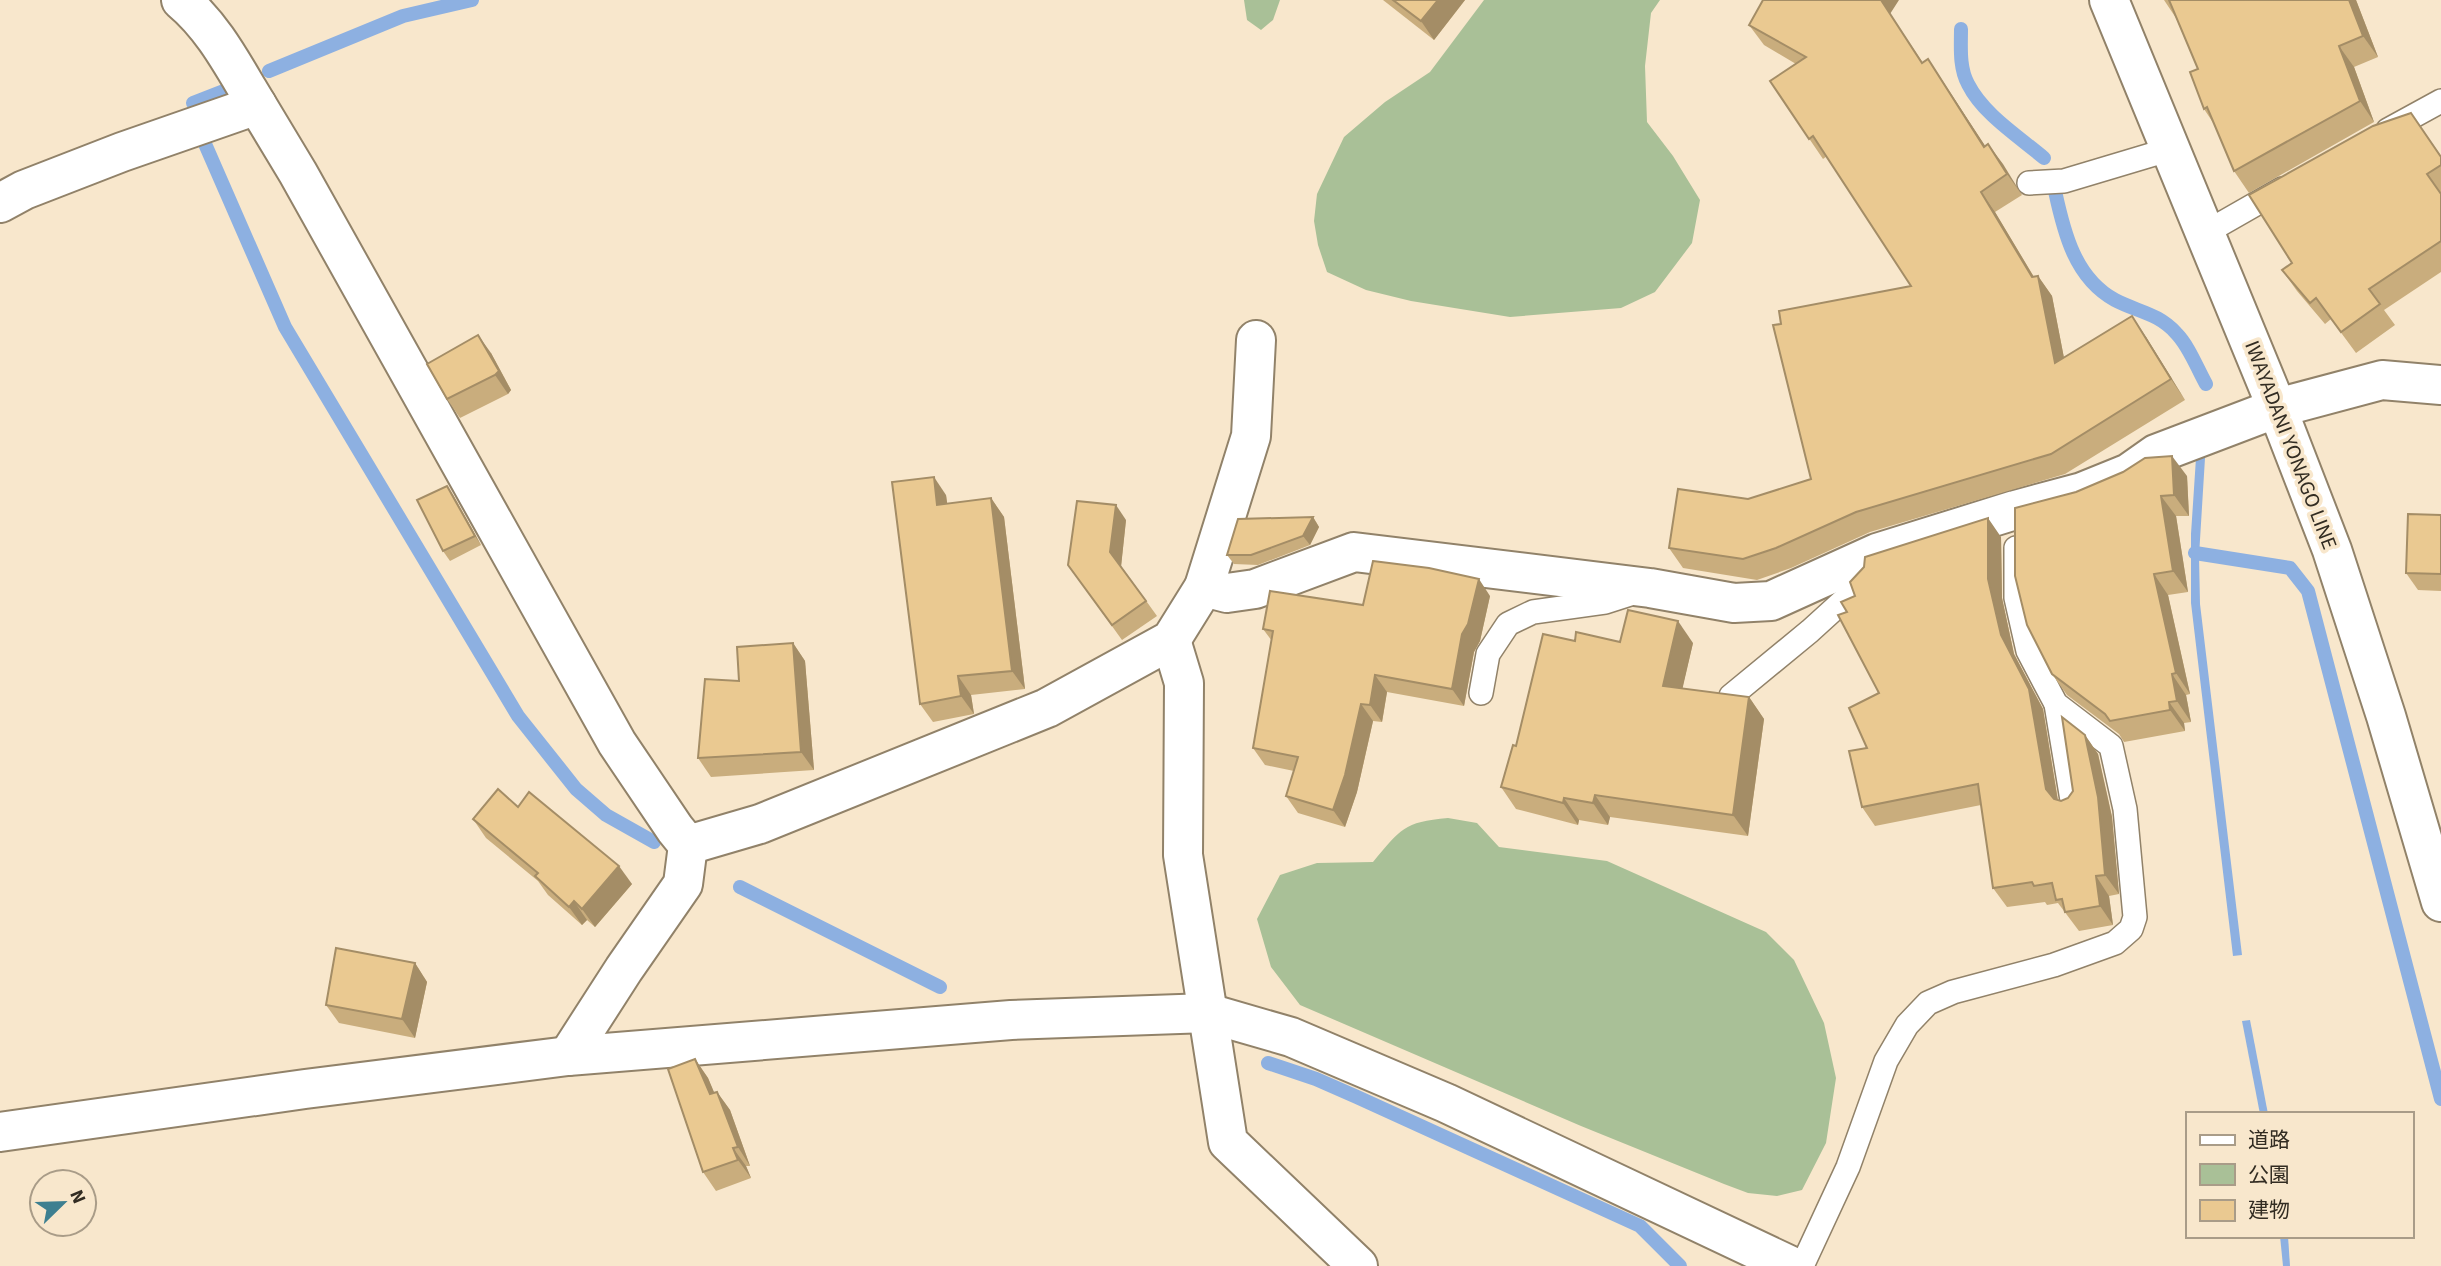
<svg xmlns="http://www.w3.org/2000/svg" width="2441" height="1266" viewBox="0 0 2441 1266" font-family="'Source Sans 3','Noto Sans JP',sans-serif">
	<rect width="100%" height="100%" fill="#f8e7cc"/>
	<!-- green -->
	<g fill="#a9c097">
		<path d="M1244,0h36l-7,20 -12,10 -14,-10z"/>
		<path d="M1484,0h176l-9,13 -6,53 2,56 26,34 27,44 -8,43 -37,49 -34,16 -111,9 -99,-16 -45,-11 -39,-18 -9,-27 -4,-24 3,-27 27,-57 41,-35 45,-30z"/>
		<path d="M1448,818l29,5 22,24 108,14 159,71 28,28 30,63 12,55 -10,65 -24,47 -25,6 -29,-3 -24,-9 -143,-58 -281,-121 -29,-38 -14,-48 23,-44 37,-12 56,-1c28,-33 30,-40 75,-44z"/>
	</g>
	<!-- water -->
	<g fill="#8db0e1">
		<path d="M2196,458h9l-6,98 1,48 42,351 -9,1 -42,-353v-69z"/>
		<path d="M2250,1020l18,94h-8l-18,-93z"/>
		<path d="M2280,1236h8l2,30h-7z"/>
	</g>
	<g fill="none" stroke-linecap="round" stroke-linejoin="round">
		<!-- stream -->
		<g stroke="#8db0e1" stroke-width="14">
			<path d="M1961,29c0,18 -2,38 7,55 15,30 50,52 76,74"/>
			<path d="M269,71l134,-55 69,-16"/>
			<path d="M193,103l41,-16"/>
			<path d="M202,137l83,190 233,389 58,73 30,26 48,27"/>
			<path d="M2055,191c9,42 20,87 60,109 23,12 43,13 61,33 13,13 21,35 30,51"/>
			<path d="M2195,553l95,15 18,23 133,508"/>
			<path d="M740,887l200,100"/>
			<path d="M1268,1063l48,16 41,18 283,129 40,40"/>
		</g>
		<defs>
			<g id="lane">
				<path d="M2388,130l53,-29"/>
				<path d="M2029,183l35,-2 107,-32"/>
				<path d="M2205,233l77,-44"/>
				<path d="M1481,693l7,-39 20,-30 25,-12 72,-10 28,-9"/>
				<path d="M1731,696l79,-65 55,-50 -2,-14"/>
				<path d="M2056,704l17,102"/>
				<path d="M1802,1266l46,-99 38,-106 21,-36 21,-22 25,-11 101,-27 61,-22 16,-14 4,-12 -10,-108 -14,-63 -55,-42 -28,-53 -12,-53v-50"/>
			</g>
			<g id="street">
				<path d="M181,0c29,24 48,58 67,90 17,28 34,56 50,83l319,570 58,86 13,16 -5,39 -59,85 -56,87"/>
				<path d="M0,203l24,-13 98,-38 135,-47"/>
				<path d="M1204,587l23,6 28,-4 99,-37 296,36 84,15 37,-2 106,-48 138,-43 67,-18 47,-19 27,-19 121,-46 105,-28 59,5"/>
				<path d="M1171,640l13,43 -1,172 45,287 130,124"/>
				<path d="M688,845l72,-21 287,-116 124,-68 33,-53 47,-151 5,-96"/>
			</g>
			<g id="secondary">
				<path d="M2109,0l168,408 55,142 54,166 55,186"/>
				<path d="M0,1132l305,-43 263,-33 443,-36 197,-7 83,24 155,66 345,163"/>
			</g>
		</defs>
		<!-- lane casing -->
		<use href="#lane" stroke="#918269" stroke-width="26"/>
		<!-- street casing -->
		<use href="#street" stroke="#918269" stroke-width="42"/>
		<!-- secondary casing -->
		<use href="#secondary" stroke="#918269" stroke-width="42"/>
		<!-- lane -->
		<use href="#lane" stroke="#fff" stroke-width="23"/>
		<!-- street -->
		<use href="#street" stroke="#fff" stroke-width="38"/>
		<!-- secondary -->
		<use href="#secondary" stroke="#fff" stroke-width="38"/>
	</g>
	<!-- wall -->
	<g fill="#c9ad7d">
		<path d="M1383,0h82l-31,40z"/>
		<path d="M2164,0h192l22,57 -24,10 20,55 -125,71 -15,-22 -20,-47 -10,-15 -6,-40 -22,-51z"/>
		<path d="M1890,14l33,49 5,-4 57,87 3,-2 34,51 -27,17 39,65 4,-1 14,20 12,62 82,-21 39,63 -120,74 -195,58 -79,36 -34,12 -74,-12 -14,-20 79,-49 63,-20 -30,-155 130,-38 -84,-130 -4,3 -53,-78 26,-17 -32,-19 -15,-20z"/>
		<path d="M2411,113l30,43v116l-57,38 11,15 -39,28 -25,-34 -6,5 -28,-33 -15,-21 10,-7z"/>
		<path d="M491,353l20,37 -3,4 -48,24 -13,-19z"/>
		<path d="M2187,476l2,40h-13l12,76 -20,3 22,99 -4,1 5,27 -7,1 1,8 -61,11 -5,-8 -52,-39 -15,-21 24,-182z"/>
		<path d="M447,486l6,9 28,50 -31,16 -7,-10z"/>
		<path d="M946,495l1,9 44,-6 13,19 21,172 -54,6 3,19 -41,8 -13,-18z"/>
		<path d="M2441,515v76l-23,-1 -12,-17z"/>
		<path d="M1313,517l6,10 -9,18 -52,20 -24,-1 -7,-9z"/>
		<path d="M1126,520l-5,46 36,50 -35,24 -54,-75z"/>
		<path d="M2001,537l1,61 12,56 29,55 15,91 3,1 7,-3 5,-7 12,-56 13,19 14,63 7,77 -10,2 4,29 -34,6 -21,-28 -11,2 -2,-3 -38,5 -14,-19 -12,-83 -106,21 -13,-19 5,-59 12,-55z"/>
		<path d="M1490,596l-10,45 -6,11 -10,54 -77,-14 -5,30 -9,-1 -16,71 -12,35 -47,-14 -12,-17 8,-25 -29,-6 -12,-17 19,-107 -9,-12z"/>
		<path d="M1575,641l118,2 -11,46 67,8 15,22 -16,117 -138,-19 -2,8 -29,-5 -1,5 -62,-16 -15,-22 15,-41z"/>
		<path d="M793,643l12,18 9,109 -103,7 -13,-19 41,-77z"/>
		<path d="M518,807l114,77 -37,43 -8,-7 -5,5 -34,-30 -10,-14 -52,-43 -13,-19z"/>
		<path d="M415,963l12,19 -12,56 -76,-15 -13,-18z"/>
		<path d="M695,1059l13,19 6,15 3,-1 13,18 20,56h-4l5,12 -35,13 -13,-19z"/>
	</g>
	<!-- shaded-wall -->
	<g fill="#a48d66">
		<path d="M1438,0h27l-31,40 -13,-19z"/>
		<path d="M1881,0h18l-9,14 46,69z"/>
		<path d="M2349,0h7l22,57 -15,-21z"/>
		<path d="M2339,46l15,21 20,55 -14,-21z"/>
		<path d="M1928,59l14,21 57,87 -15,-20z"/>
		<path d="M1988,144l15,20 19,31 -15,-21z"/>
		<path d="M1981,192l14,20 46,77 -3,-13 14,20 17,88 -14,-21 -23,-86z"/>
		<path d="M2132,316l14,21 39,63 -14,-21z"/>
		<path d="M478,335l13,18 20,37 -3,4 -13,-19z"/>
		<path d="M2172,456l15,20 2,40 -15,-21z"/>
		<path d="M934,477l12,18 4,28 -13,-18z"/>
		<path d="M447,486l6,9 28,50 -6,-9z"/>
		<path d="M2161,496l15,20 12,76 -15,-21z"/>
		<path d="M991,498l13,19 21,172 -13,-18z"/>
		<path d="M1116,505l10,15 -5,47 -11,-15z"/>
		<path d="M1313,517l6,10 -9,18 -7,-9z"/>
		<path d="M1988,518l13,19 1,61 12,56 29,55 16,99 -13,-19 -45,-154 -13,-56z"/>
		<path d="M2154,574l14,21 22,99 -14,-21z"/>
		<path d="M1479,579l11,17 -10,45 -6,11 -10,54 -12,-17 10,-55z"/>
		<path d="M1678,621l15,22 -15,65 -15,-22z"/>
		<path d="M793,643l12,18 9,109 -13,-18z"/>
		<path d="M2172,674l14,21 5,27 -14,-21z"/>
		<path d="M1375,675l12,17 -5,30 -12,-17z"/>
		<path d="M958,676l13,19 3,19 -13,-18z"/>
		<path d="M1749,697l15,22 -16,117 -15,-21z"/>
		<path d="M2169,702l15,21 1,8 -15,-21z"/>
		<path d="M1361,704l12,17 -16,71 -12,35 -12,-17z"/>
		<path d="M2085,735l13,19 14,63 7,77 -14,-19z"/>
		<path d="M1595,795l15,22 -2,8 -15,-22z"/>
		<path d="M1564,798l15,22 -1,5 -15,-22z"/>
		<path d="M619,866l13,18 -37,43 -13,-18z"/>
		<path d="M2096,876l13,20 4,29 -13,-19z"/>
		<path d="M574,901l13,19 -5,5 -13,-18z"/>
		<path d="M415,963l12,19 -12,56 -13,-19z"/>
		<path d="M695,1059l13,19 15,35 -13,-19z"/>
		<path d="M717,1092l13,18 20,56 -12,-19z"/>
		<path d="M733,1148l13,18 5,12 -13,-18z"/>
	</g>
	<!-- building -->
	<g fill="#eac991" stroke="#a48d66" stroke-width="2">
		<path d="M1393,0h45l-17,21z"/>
		<path d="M1763,0h118l41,63 6,-4 56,88 4,-3 19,30 -26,18 51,85 6,-1 17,87 77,-47 39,63 -120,75 -195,58 -80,36 -33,11 -74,-11 9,-59 70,10 63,-20 -38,-154 8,-1 -2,-13 132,-25 -98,-150 -4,3 -39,-58 36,-24 -57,-32z"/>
		<path d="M2169,0h180l14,36 -24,10 21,55 -126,70 -27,-64 -3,2 -14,-37 8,-3z"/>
		<path d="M2411,113l30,44v8l-14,9 14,20v47l-72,48 11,15 -39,28 -25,-34 -6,5 -28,-33 10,-7 -43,-68 124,-69z"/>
		<path d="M478,335l21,36 -4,4 -48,24 -20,-35z"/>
		<path d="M2172,456l2,39 -13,1 12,75 -19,3 22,99 -4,1 5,27 -8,1 1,8 -60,11 -5,-7 -53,-40 -25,-49 -12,-49v-68l61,-16 47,-20 22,-14z"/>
		<path d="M934,477l3,28 54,-7 21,173 -54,5 3,20 -41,8 -28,-222z"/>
		<path d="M447,486l28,50 -32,15 -26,-51z"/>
		<path d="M1077,501l39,4 -6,47 36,49 -34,24 -44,-60z"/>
		<path d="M2408,514l33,1v59l-35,-1z"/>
		<path d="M1313,517l-10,19 -52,19h-24l11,-36z"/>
		<path d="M1988,518v61l13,56 28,54 17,100 8,10 7,2 7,-3 5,-7 -11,-74 23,18 13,62 7,78 -9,1 4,30 -35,6 -3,-13 -6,1 -4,-17 -18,3 -2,-4 -39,6 -15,-104 -116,23 -13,-56 18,-3 -18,-40 30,-15 -41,-78 9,-3 -6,-10 14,-6 -5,-14 14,-15 1,-10z"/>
		<path d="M1373,561l56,7 50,11 -11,45 -6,10 -10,55 -77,-14 -5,30 -9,-1 -16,71 -12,35 -47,-14 12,-39 -45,-9 20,-117 -10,-2 7,-38 93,14z"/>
		<path d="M1628,610l50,11 -15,65 86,11 -16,118 -138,-20 -2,8 -29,-5 -1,5 -62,-16 12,-42 3,1 27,-112 32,7 1,-9 44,10z"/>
		<path d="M793,643l8,109 -103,6 7,-79 34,2 -2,-34z"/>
		<path d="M498,789l20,18 11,-15 90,74 -37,43 -8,-8 -5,6 -34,-31 3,-3 -65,-54z"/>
		<path d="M336,948l79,15 -13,56 -76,-14z"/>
		<path d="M695,1059l15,35 7,-2 21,55 -5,1 5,12 -35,12 -35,-103z"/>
	</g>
	<g text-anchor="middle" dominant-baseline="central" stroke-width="7" stroke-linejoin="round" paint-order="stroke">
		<!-- street labels -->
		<g font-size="21" fill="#322c22" stroke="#f8e7cc">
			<text transform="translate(2291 445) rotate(69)">IWAYADANI YONAGO LINE</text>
		</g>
	</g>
	<!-- legend -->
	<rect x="2186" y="1112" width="228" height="126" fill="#f8e7cc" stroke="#a99c88" stroke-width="2"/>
	<rect x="2200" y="1135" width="35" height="10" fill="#ffffff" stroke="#a99c88" stroke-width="2"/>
	<text x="2248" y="1147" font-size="21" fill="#322c22">道路</text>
	<rect x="2200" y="1164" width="35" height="21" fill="#a9c097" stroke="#a99c88" stroke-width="2"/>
	<text x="2248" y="1182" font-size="21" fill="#322c22">公園</text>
	<rect x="2200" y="1200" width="35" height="21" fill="#eac991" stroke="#a99c88" stroke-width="2"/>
	<text x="2248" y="1217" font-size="21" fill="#322c22">建物</text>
	<!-- north arrow -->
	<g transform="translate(63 1203) rotate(67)"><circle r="33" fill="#f8e7cc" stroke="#a99c88" stroke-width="2"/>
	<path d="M0-5L12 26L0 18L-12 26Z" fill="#3d7f90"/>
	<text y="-10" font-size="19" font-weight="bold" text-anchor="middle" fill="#322c22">N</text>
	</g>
</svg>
